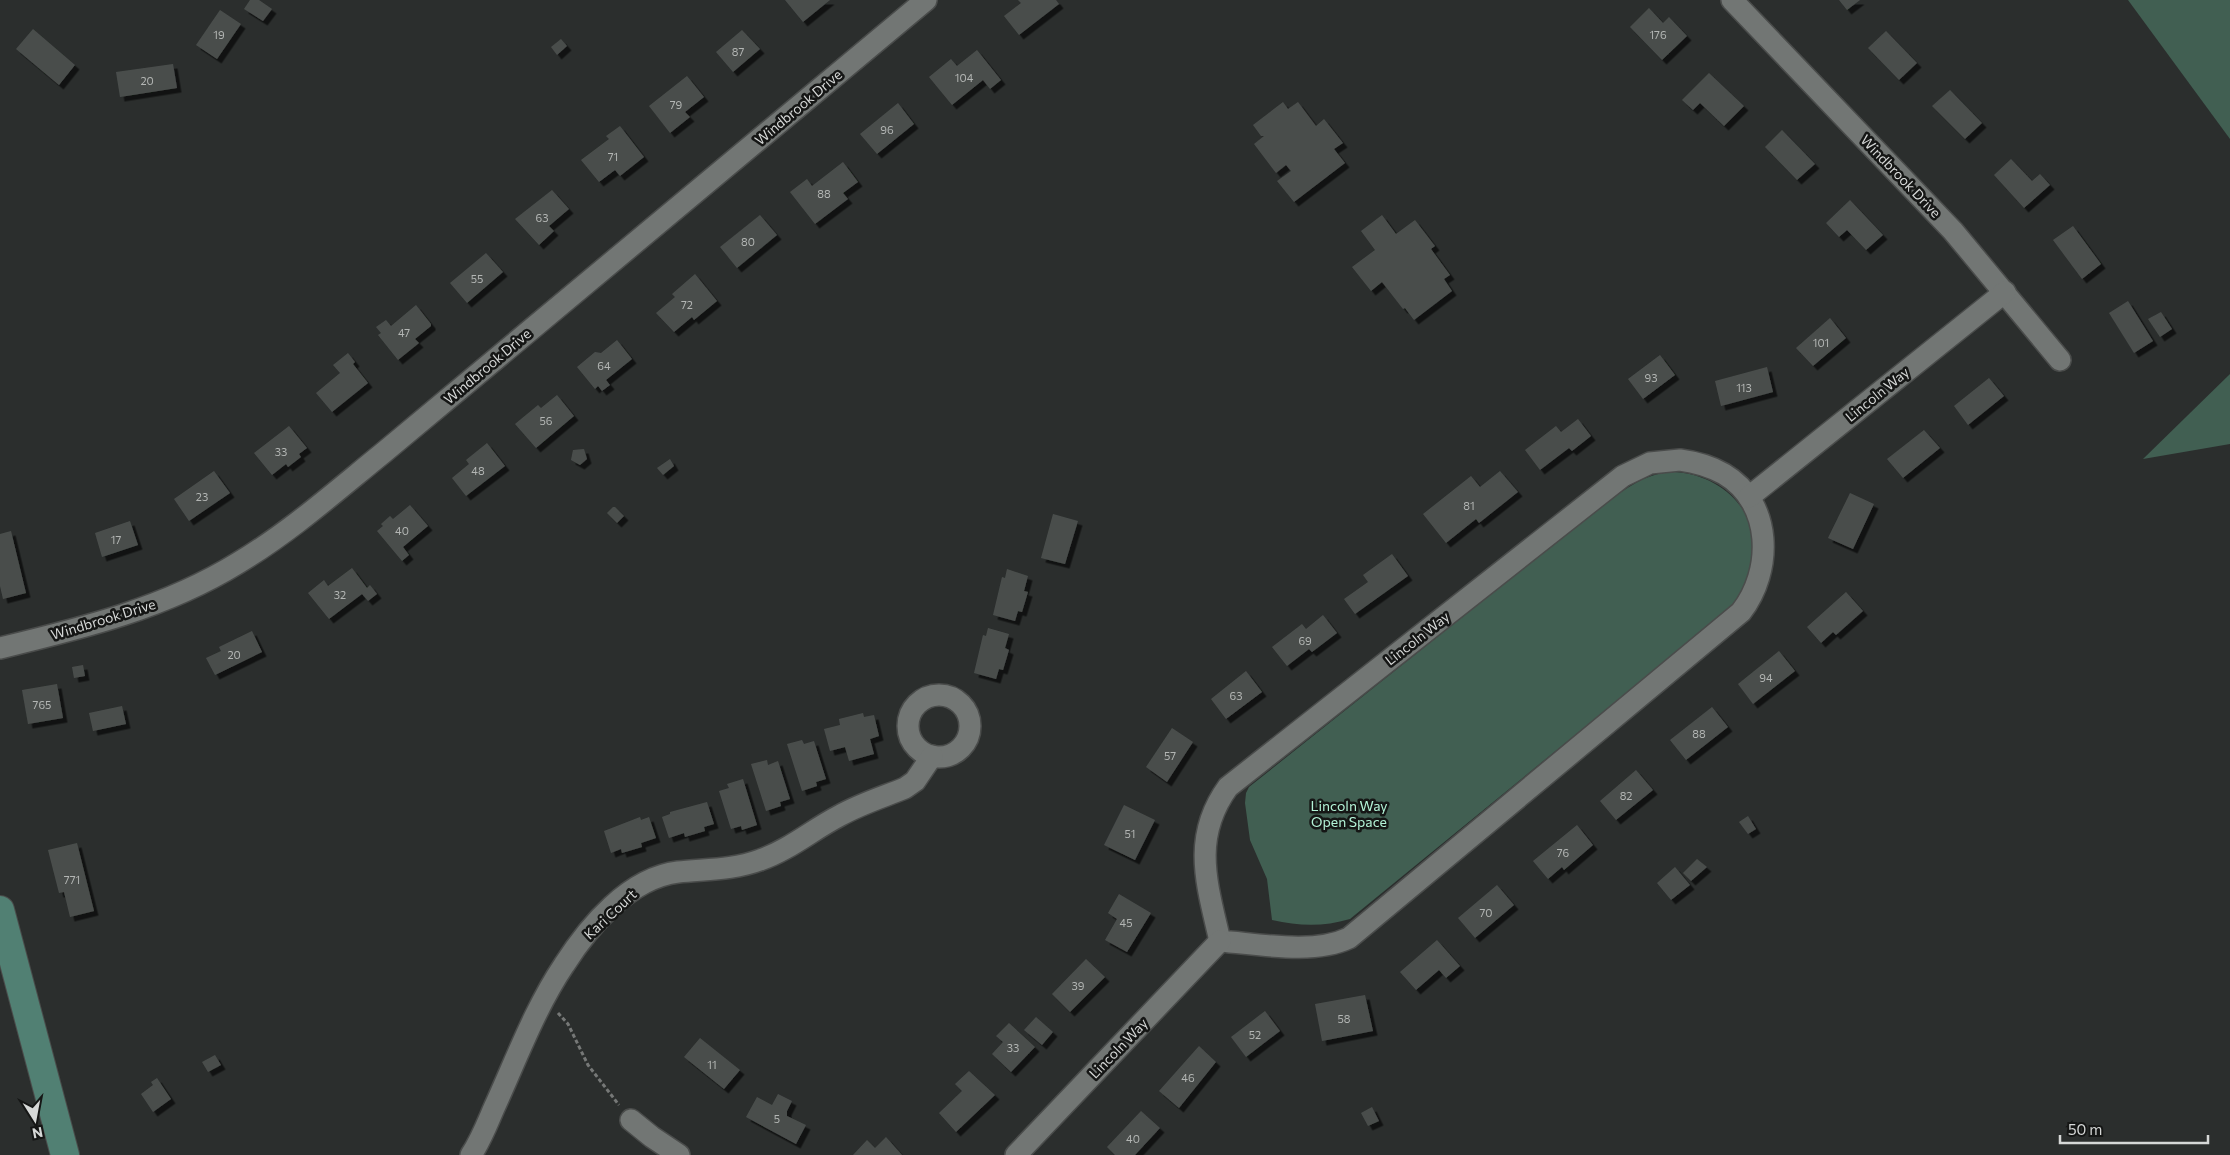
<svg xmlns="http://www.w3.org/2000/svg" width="2230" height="1155" viewBox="0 0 2230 1155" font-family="Commissioner,sans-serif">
	<defs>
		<filter id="shadow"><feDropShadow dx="4.5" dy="4.5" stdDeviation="0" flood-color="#0009"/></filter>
	</defs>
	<rect width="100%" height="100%" fill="#2b2e2d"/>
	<!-- green -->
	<g fill="#415f52">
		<path d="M2128,0h102v139z"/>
		<path d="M2230,374v70l-87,15z"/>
		<path d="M1675,472c49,3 90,44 78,96 -4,15 -15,31 -25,42l-378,309c-27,8 -51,7 -78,1l-5,-41 -17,-39 -5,-37 1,-10 3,-6 360,-287c22,-14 39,-28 66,-28z"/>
	</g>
	<!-- building -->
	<g fill="#4a4e4c" filter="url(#shadow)">
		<path d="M250,0h9l13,9 -9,12 -19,-12z"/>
		<path d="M785,0h45l-27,22z"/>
		<path d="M1018,0h38l3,4 -40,31 -15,-19 17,-13z"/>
		<path d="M1839,0h21l-13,10z"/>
		<path d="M1649,8l14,15 6,-6 18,19 -25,24 -32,-33z"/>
		<path d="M220,10l21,14 -24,35 -21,-14z"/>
		<path d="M33,29l42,36 -16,20 -43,-36z"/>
		<path d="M742,30l18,19 -27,23 -17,-20z"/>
		<path d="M1886,31l31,32 -18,17 -31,-32z"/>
		<path d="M561,39l6,7 -10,9 -6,-8z"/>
		<path d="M977,50l24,30 -11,9 -7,-9 -31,25 -23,-28 22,-18 6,7z"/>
		<path d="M173,64l4,24 -57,9 -4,-25z"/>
		<path d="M1709,73l35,33 -20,20 -24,-23 -7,7 -11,-10z"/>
		<path d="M687,76l17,21 -19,15 5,5 -20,16 -21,-27z"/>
		<path d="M1950,90l32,33 -17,16 -33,-33z"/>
		<path d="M1283,102l5,7 10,-7 18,24 8,-7 19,24 -9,6 11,14 -51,39 -17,-21 14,-10 -5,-6 -10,8 -22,-29 10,-8h-3l-8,-11z"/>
		<path d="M898,103l16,21 -37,30 -17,-20z"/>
		<path d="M620,126l24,31 -24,19 -5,-6 -16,12 -18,-22 28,-21 -3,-3z"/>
		<path d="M1782,130l33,34 -18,16 -32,-33z"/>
		<path d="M2011,159l21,22 8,-7 10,11 -26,23 -30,-33z"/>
		<path d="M843,162l15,20 -15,11 5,6 -33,25 -25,-32 17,-13 5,7z"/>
		<path d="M552,190l17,19 -20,17 5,5 -15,14 -24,-26z"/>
		<path d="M1850,200l33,35 -17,15 -19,-20 -8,7 -13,-14z"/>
		<path d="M760,215l17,20 -40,33 -17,-21z"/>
		<path d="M1382,215l14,19 19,-14 20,26 -4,3 19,26 -6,4 8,12 -38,29 -9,-12 -2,1 -21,-27 -11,9 -19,-24 23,-17 -14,-19z"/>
		<path d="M2073,226l28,38 -19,15 -29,-39z"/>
		<path d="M486,253l17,19 -36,31 -17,-20z"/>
		<path d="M695,274l22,27 -23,19 -2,-3 -18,15 -18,-19 19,-16 -3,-3z"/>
		<path d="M2128,301l25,40 -19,12 -25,-40z"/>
		<path d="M416,305l15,19v2l-16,13 4,4 -21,17 -20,-25 3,-2 -5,-6 10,-7 5,6z"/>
		<path d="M2161,312l11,17 -12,8 -12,-18z"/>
		<path d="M1830,318l16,20 -33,28 -17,-18z"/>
		<path d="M617,340l15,19 -26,21 4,5 -8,6 -4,-5 -3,3 -18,-22 18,-15 6,1z"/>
		<path d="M348,353l7,9 -2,2 15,19 -36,29 -16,-19 24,-20 -7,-8z"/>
		<path d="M1660,355l15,20 -32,24 -15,-20z"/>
		<path d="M1767,367l6,25 -52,14 -6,-25z"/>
		<path d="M1989,378l15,18 -36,29 -14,-19z"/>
		<path d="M557,395l17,21 -38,32 -21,-24 23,-19 3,3z"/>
		<path d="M1578,419l13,17 -19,15 -3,-3 -29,22 -15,-20 31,-24 5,6z"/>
		<path d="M289,426l18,22 -8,6 2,3 -13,10 -2,-3 -14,11 -18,-22z"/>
		<path d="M1924,430l16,18 -37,30 -16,-19z"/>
		<path d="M487,443l18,23 -39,30 -14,-18 17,-14 -3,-4z"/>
		<path d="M584,449l3,10 -7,6 -9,-5 2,-10z"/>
		<path d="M670,459l4,7 -11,9 -6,-7z"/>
		<path d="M214,471l16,22 -41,28 -15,-22z"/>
		<path d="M1500,471l18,21 -39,31 -3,-4 -30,24 -23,-29 48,-38 9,11z"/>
		<path d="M1850,493l24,11 -21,45 -25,-11z"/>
		<path d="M410,505l18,21 -25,21 6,8 -7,6 -25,-30 6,-5 -2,-2 9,-8 3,3z"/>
		<path d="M613,507h2l9,9 -7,7 -10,-10z"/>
		<path d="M1053,514l25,7 -13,43 -24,-6z"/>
		<path d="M130,521l8,24 -36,12 -7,-24z"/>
		<path d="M11,531l15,62 -23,6 -3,-13v-52z"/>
		<path d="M1392,554l16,22 -53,38 -11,-15 24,-17 -5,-7z"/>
		<path d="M352,568l15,20 3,-3 7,9 -9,7 -6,-7 -33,25 -21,-26 16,-13 4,6z"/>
		<path d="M1007,569l21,7 -4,15 4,1 -6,20 -4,-1 -3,10 -22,-6 9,-38 3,1z"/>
		<path d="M1846,592l17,19 -27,24 -3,-3 -12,11 -14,-16z"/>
		<path d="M1323,615l14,18 -25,19 -3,-3 -22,17 -15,-19 30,-23 4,5z"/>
		<path d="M988,628l21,6 -4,14 4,2 -6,20 -4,-1 -3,10 -22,-6 9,-38 3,1z"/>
		<path d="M252,631l10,21 -47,23 -9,-17 15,-7 -2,-4z"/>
		<path d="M1779,651l16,20 -42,33 -15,-20z"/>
		<path d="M83,665l2,11 -11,2 -2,-11z"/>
		<path d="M1246,671l16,21 -36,27 -15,-20z"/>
		<path d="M57,684l6,34 -35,6 -6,-34z"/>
		<path d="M122,706l4,18 -33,7 -4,-18z"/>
		<path d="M1712,707l16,20 -42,33 -16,-20z"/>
		<path d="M863,713l1,4 10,-2 5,21 -9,3 4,15 -25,7 -4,-14 -15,4 -6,-22 16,-4 -1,-6z"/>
		<path d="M1172,728l21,14 -26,40 -21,-15z"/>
		<path d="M802,740l2,4 10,-3 12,38 -10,3 1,4 -15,5 -15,-47z"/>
		<path d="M767,760l1,5 10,-4 12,38 -10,3 1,4 -15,5 -15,-47z"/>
		<path d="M1636,770l17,20 -37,30 -16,-19z"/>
		<path d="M743,779l14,46 -15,5 -1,-4 -10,3 -12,-38 10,-3 -2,-4z"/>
		<path d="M707,802l7,22 -10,3 1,4 -20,6 -1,-4 -15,5 -7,-21 8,-3v-2z"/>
		<path d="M1124,805l31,15 -20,40 -31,-15z"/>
		<path d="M1748,816l8,13 -8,5 -9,-12z"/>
		<path d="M640,817l1,3 8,-3 7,21 -15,5 1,4 -20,6 -1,-4 -10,4 -7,-22z"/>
		<path d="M1577,825l16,20 -29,25 -2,-3 -14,12 -15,-18z"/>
		<path d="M77,843l17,68 -24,6 -6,-25 -5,1 -11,-43z"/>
		<path d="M1697,859l10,8 -16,14 -8,-8z"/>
		<path d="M1675,867l15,18 -19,15 -14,-17z"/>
		<path d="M1497,885l17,20 -39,33 -17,-20z"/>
		<path d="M1119,894l32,19 -24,39 -22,-12 12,-21 -9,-6z"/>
		<path d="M1437,940l23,26 -14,12 -7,-8 -23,20 -16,-18z"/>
		<path d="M1086,959l19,18 -35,35 -18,-18z"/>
		<path d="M1365,995l8,36 -51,10 -7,-37z"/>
		<path d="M1265,1011l15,20 -34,26 -15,-20z"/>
		<path d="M1036,1017l17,15 -11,13 -18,-15z"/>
		<path d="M1009,1023l26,24 -24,25 -19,-18 11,-12 -7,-6z"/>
		<path d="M700,1038l40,32 -16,19 -40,-32z"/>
		<path d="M1199,1046l17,16 -37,46 -20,-17z"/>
		<path d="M215,1055l6,10 -13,7 -6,-10z"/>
		<path d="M969,1071l26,24 -39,37 -17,-19 23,-22 -7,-7z"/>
		<path d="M157,1078l14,21 -18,13 -12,-18 12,-9 -2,-3z"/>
		<path d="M778,1094l14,7 -5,10v5l19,9 -10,19 -50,-27 11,-20 15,8z"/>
		<path d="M1372,1107l7,14 -11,5 -7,-13z"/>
		<path d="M1141,1111l19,17 -25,27h-20l-8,-8z"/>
		<path d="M886,1137l16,18h-49l14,-15 8,8z"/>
	</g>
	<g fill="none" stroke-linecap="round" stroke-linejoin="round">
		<defs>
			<g id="street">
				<path d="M1732,0l221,231 107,129"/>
				<path d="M1680,460c15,2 30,6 44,14 49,29 49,97 17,138l-392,326c-36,17 -90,6 -129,3 -13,-57 -29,-103 8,-154l395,-311 27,-13z"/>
				<path d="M1749,497l256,-205"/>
				<path d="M0,648c83,-20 165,-40 238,-85 52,-31 98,-72 145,-110l543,-453"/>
				<circle cx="939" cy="726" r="31"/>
				<path d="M631,1120l21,17 27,18"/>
				<path d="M471,1155c10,-15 16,-31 23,-47 22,-48 41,-100 70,-143 25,-39 65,-87 114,-93 28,-3 55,-2 82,-12 29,-10 52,-30 79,-44 21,-12 44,-19 66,-28l10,-7 17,-25"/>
				<path d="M1016,1155l204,-214"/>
			</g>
			<path id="secondary" d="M0,910l65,245"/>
		</defs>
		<!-- street casing -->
		<use href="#street" stroke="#4a4c4b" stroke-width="24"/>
		<!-- secondary casing -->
		<use href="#secondary" stroke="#4a4c4b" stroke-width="30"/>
		<!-- path -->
		<path stroke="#767877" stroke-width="3" stroke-dasharray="4 2.5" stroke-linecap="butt" d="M558,1013l10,11 20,41 31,40"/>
		<!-- street -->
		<use href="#street" stroke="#727674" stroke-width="21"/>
		<!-- secondary -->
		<use href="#secondary" stroke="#518073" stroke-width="28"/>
	</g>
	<g text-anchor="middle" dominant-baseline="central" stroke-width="5" stroke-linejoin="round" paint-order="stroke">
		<!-- number labels -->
		<g font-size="11" fill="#b3b6b4">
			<text x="219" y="34">19</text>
			<text x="1658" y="34">176</text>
			<text x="738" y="51">87</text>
			<text x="964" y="77">104</text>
			<text x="147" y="80">20</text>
			<text x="676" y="104">79</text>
			<text x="887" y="129">96</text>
			<text x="613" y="156">71</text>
			<text x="824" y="193">88</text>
			<text x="542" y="217">63</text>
			<text x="748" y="241">80</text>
			<text x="477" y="278">55</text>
			<text x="687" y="304">72</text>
			<text x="404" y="332">47</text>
			<text x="1821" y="342">101</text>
			<text x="604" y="365">64</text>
			<text x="1651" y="377">93</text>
			<text x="1744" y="387">113</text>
			<text x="546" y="420">56</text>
			<text x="281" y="451">33</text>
			<text x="478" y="470">48</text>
			<text x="202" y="496">23</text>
			<text x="1469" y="505">81</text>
			<text x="402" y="530">40</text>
			<text x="116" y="539">17</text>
			<text x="340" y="594">32</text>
			<text x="1305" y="640">69</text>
			<text x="234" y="654">20</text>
			<text x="1766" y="677">94</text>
			<text x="1236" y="695">63</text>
			<text x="42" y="704">765</text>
			<text x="1699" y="733">88</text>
			<text x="1170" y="755">57</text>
			<text x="1626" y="795">82</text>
			<text x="1130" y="833">51</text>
			<text x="1563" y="852">76</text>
			<text x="72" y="879">771</text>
			<text x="1486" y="912">70</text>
			<text x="1126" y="922">45</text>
			<text x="1078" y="985">39</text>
			<text x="1344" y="1018">58</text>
			<text x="1255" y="1034">52</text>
			<text x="1013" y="1047">33</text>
			<text x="712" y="1064">11</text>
			<text x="1188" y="1077">46</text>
			<text x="777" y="1118">5</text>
			<text x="1133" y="1138">40</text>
		</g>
		<!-- street labels -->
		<g font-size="14" fill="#d6d8d7" stroke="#151615">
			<text transform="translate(798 107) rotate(-40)">Windbrook Drive</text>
			<text transform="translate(1901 176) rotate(46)">Windbrook Drive</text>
			<text transform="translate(487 366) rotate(-40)">Windbrook Drive</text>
			<text transform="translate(1877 394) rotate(-39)">Lincoln Way</text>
			<text transform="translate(103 619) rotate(-17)">Windbrook Drive</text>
			<text transform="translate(1417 638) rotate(-38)">Lincoln Way</text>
			<text transform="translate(610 914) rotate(-43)">Kari Court</text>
			<text transform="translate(1118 1048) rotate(-46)">Lincoln Way</text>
		</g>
		<!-- park labels -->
		<g font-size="14" fill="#b3f3d7" stroke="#151615">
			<text x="1349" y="805">Lincoln Way<tspan x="1349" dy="16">Open Space</tspan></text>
		</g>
	</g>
	<!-- north arrow -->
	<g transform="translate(35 1120) rotate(169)" stroke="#151615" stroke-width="4" paint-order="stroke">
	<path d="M0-4L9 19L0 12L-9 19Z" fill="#d6d8d7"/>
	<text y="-8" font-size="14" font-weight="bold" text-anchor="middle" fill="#d6d8d7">N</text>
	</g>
	<!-- scale -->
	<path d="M2060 1135v8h148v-8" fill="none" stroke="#d6d8d7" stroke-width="2.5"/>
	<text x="2068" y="1135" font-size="15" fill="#d6d8d7" stroke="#151615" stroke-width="4" paint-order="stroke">50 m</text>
</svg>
